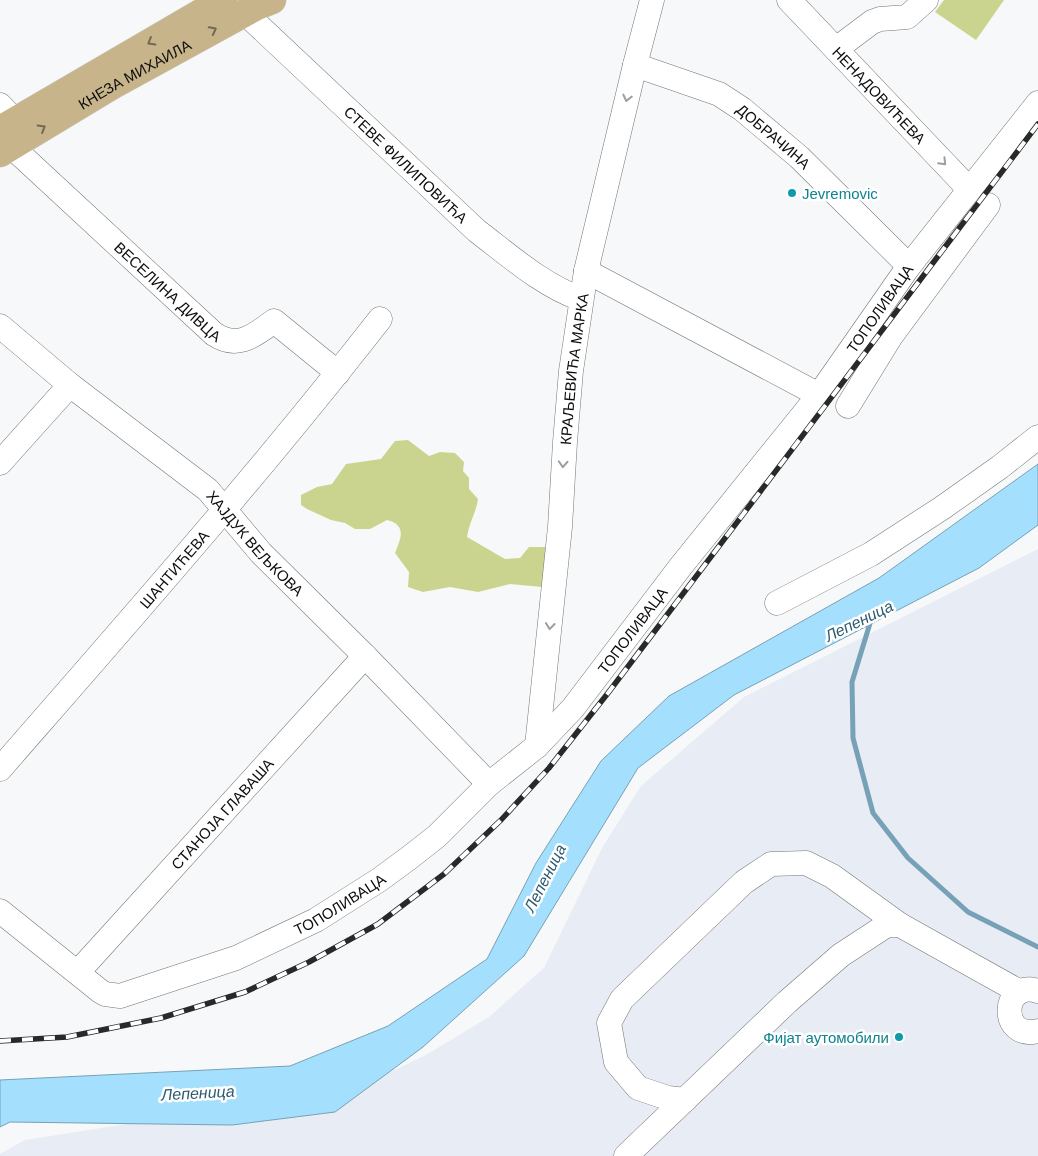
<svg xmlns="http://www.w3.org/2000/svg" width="1038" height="1156" viewBox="0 0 1038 1156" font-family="Arial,sans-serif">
	<rect width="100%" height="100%" fill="#f7f8f9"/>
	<!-- built -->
	<path fill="#e8ecf4" d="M1038,549v607h-1038v-2l25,-14 228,-36 91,-10 82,-39 63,-38 55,-49 58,-120 39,-62 103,-89z"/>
	<!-- green -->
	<g fill="#cbd48e">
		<path d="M944,0h60l-28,40 -41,-28z"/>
		<path d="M408,440l21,16 11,-4 15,1 9,9 -1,9 6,7v11l9,10c-2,14 -9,24 -11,38l38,22 15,-1 9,-11h16l5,4 -8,36 -32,-3 -32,8 -28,-5 -27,5 -15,-5 1,-15 -14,-19c6,-15 12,-28 -8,-33l-17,9h-15l-10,-6 -14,-3 -24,-11 -6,-4v-10l16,-8 15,-3 14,-20 35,-5 14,-18z"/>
	</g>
	<!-- water -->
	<path fill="#a4e0fe" stroke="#76a1b6" d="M1038,464v61l-59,43 -245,127 -96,73 -114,188 -101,91 -88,65 -103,13 -222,-3 -10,5v-47l290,-14 98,-40 99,-67 49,-96 65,-102 68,-65 210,-118z"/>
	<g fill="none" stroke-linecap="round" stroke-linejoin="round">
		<!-- stream -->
		<path stroke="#76a1b6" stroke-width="5" d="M871,620l-19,62 1,56 20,75 35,45 60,54 70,35"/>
		<defs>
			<g id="minor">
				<path id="s1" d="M789,0l180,189"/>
				<path id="s2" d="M245,13l232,218c33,25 65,54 104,68"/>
				<path d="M836,49l36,-27 8,-3 27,-2 19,-17"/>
				<path id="s3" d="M635,65l84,29 23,15 57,48 110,109"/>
				<path d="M0,105l15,16"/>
				<path id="s4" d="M11,146l203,188c24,16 41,1 60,-13l64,52"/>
				<path d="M586,271l233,124"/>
				<path id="s5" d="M0,326l70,59 138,105 53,63 104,103 124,128"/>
				<path d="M848,406l43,-70 97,-131"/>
				<path d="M0,463l70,-78"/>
				<path d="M777,603l94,-49 71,-46 58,-41 38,-30"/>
				<path id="s6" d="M537,746l23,-219 5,-85 6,-71 15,-100 49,-206 17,-65"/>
				<path id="s7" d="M0,769c129,-148 259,-295 380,-450"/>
				<path id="s8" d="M0,911l100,80 5,3 15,2 116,-38 80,-38 63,-40 30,-22 28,-22 52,-52 48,-38 36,-38 108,-142 138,-171 90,-129 129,-163"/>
				<path id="s9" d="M78,972l287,-316"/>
				<path d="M1038,991c-37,-12 -39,50 0,40"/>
				<path d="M685,1100l-17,-2 -30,-10 -22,-26 -7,-39 13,-24 122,-117 27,-18 35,-1 26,13 68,49"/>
				<path d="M626,1156l161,-154 54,-47 46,-30h13l120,67"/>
			</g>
			<g id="major">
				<path d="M0,130l223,-130"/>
				<path id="s10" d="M0,153l111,-67 146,-80 15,-6"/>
			</g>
		</defs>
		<!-- minor casing -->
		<use href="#minor" stroke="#747576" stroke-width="25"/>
		<!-- major casing -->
		<use href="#major" stroke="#d3d3d3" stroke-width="29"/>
		<!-- minor -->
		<use href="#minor" stroke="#fff" stroke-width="24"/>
		<!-- major -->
		<use href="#major" stroke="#c7b48a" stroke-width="28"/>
		<defs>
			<path id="rail" d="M0,1041l67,-4 94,-19 84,-26 64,-30 69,-38 66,-50 57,-54 48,-52 59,-75 430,-569"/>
		</defs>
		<!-- rail casing -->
		<use href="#rail" stroke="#282929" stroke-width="5.5"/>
		<!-- rail -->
		<use href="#rail" stroke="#fff" stroke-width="4" stroke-dasharray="11" stroke-linecap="butt"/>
	</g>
	<!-- one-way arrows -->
	<defs><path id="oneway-chevron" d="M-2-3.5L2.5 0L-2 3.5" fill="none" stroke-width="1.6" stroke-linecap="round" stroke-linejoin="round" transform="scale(1.25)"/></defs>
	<g stroke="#736952">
		<use href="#oneway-chevron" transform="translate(213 30) rotate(-28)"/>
		<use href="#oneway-chevron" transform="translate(151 42) rotate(150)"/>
		<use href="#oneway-chevron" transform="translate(42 128) rotate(-31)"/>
	</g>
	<g stroke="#9e9e9e">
		<use href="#oneway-chevron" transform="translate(627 98) rotate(103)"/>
		<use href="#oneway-chevron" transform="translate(943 162) rotate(46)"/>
		<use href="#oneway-chevron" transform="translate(563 464) rotate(93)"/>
		<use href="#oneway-chevron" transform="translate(550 626) rotate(96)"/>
	</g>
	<!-- markers -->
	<g fill="#0f9aa8" stroke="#fff" stroke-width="2">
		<circle cx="792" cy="193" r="5"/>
		<circle cx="899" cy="1037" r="5"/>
	</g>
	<g text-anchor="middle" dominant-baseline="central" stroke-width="5" stroke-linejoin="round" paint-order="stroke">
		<!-- street labels -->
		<g font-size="15" fill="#0c0d0d" stroke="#fff">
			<text stroke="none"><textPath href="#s10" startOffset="156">КНЕЗА МИХАИЛА</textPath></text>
			<text stroke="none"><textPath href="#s1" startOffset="131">НЕНАДОВИЋЕВА</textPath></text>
			<text stroke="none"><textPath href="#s3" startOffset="158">ДОБРАЧИНА</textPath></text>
			<text stroke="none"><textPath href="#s2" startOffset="221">СТЕВЕ ФИЛИПОВИЋА</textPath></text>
			<text stroke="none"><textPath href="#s4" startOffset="214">ВЕСЕЛИНА ДИВЦА</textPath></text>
			<text stroke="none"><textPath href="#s8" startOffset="1198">ТОПОЛИВАЦА</textPath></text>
			<text stroke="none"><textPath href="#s6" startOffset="379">КРАЉЕВИЋА МАРКА</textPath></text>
			<text stroke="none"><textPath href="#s5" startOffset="336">ХАЈДУК ВЕЉКОВА</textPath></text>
			<text stroke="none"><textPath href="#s7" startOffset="265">ШАНТИЋЕВА</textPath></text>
			<text stroke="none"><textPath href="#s8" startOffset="792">ТОПОЛИВАЦА</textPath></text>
			<text stroke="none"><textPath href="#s9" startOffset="214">СТАНОЈА ГЛАВАША</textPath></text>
			<text stroke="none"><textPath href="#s8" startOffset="388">ТОПОЛИВАЦА</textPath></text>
		</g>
		<!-- culture labels -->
		<g font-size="15" fill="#0d838f" stroke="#fff" text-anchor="start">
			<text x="802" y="193">Jevremovic</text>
			<text x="889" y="1037" text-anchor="end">Фијат аутомобили</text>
		</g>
		<!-- water labels -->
		<g font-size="16" font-style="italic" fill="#2c5a6f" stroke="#fff">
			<text transform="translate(859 621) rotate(-26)">Лепеница</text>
			<text transform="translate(545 878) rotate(-63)">Лепеница</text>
			<text transform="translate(198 1093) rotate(-3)">Лепеница</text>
		</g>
	</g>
</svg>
